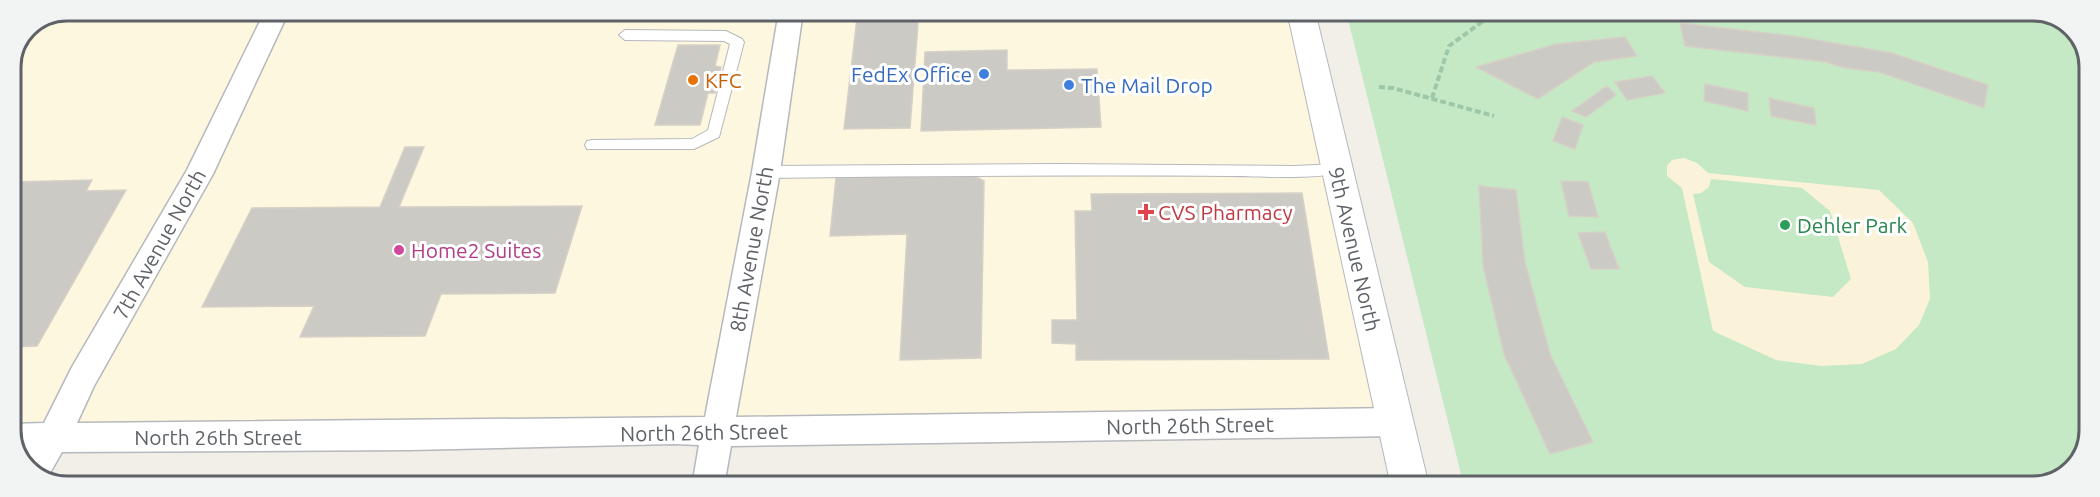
<svg xmlns="http://www.w3.org/2000/svg" width="2100" height="497" viewBox="0 0 2100 497" font-family="Ubuntu,sans-serif">
	<rect width="100%" height="100%" fill="#f1efe8"/>
	<!-- commercial -->
	<path fill="#fef7e0" d="M67,11h1238l91,411 -1341,15 -21,36 -9,-5 -14,-31v-371l16,-39z"/>
	<!-- green -->
	<path fill="#c5e8c5" d="M1346,11l699,1 30,17 14,31 -1,382 -18,31 -36,13h-570z"/>
	<!-- sand -->
	<path fill="#fbf3d9" fill-rule="evenodd" d="M1684,158l13,5 11,10 171,17 34,33 15,39 2,37 -11,26 -23,24 -34,15 -41,2 -45,-6 -63,-29 -31,-143 -15,-12v-10l5,-6zM1711,179l91,9 28,23 21,68 -18,18 -88,-10 -36,-25 -16,-68 8,-1 8,-6z"/>
	<!-- building -->
	<g fill="#cccac5" stroke="#d6d1c6" stroke-width="1.5">
		<path d="M863,11h56l-9,117 -66,1 13,-111z"/>
		<path d="M1680,23l113,13 99,17 96,32 -4,23 -105,-36 -34,-4 -19,-6 -141,-16z"/>
		<path d="M1625,37l12,19 -43,6 -56,37 -62,-32 80,-23z"/>
		<path d="M678,45h42l-5,21 6,1 -6,26h-7l-8,32h-45z"/>
		<path d="M1007,50v20l90,-1 4,58 -180,4 4,-79z"/>
		<path d="M1652,76l13,17 -38,7 -12,-18z"/>
		<path d="M1705,84l43,9v18l-44,-10z"/>
		<path d="M1607,86l9,9 -30,22 -14,-6z"/>
		<path d="M1769,98l45,10 2,17 -45,-9z"/>
		<path d="M1562,117l21,8 -8,24 -22,-8z"/>
		<path d="M405,147h19l-25,60 183,-1 -27,87 -114,1 -16,42 -125,1 14,-31 -112,1 50,-99 128,-1z"/>
		<path d="M973,175l11,6 -3,177 -81,2 7,-126 -77,2 6,-58z"/>
		<path d="M92,180l-6,11 40,-1 -89,156 -26,1v-165z"/>
		<path d="M1561,181l27,1 10,35 -29,-1z"/>
		<path d="M1479,186l37,4 9,72 25,92 43,88 -43,12 -46,-100 -21,-88z"/>
		<path d="M1302,193l27,166 -253,1v-16l-24,-1v-23h25l-2,-109h17l-1,-17z"/>
		<path d="M1605,232l14,37h-28l-13,-36z"/>
	</g>
	<g fill="none" stroke-linecap="round" stroke-linejoin="round">
		<defs>
			<g id="service">
				<path d="M625,30l101,1 16,8 2,3 -25,95 -25,12h-107l-2,-4 2,-4 5,-1 100,-1 16,-9 22,-86 -6,-3 -99,-1 -6,-5z"/>
				<path d="M1060,164l234,2 42,-2 7,5c-7,12 -94,7 -111,7 -156,-1 -311,0 -466,2l-5,-2 -2,-4 2,-4 5,-2z"/>
			</g>
			<path id="minor" d="M265,11h24l-76,163 -119,212 -17,37 628,-6 47,-245 27,-161h24l-23,161 -44,245 660,-9 11,4 5,10 -5,10 -11,4 -665,10 -7,40h-32l7,-41 -25,-1 -264,6 -348,2 -16,28 -21,-12 -3,-7 5,-9h-9l-7,-15v-13l33,-1 28,-56 115,-197z"/>
			<path id="tertiary" d="M1287,11h28l114,475h-38z"/>
		</defs>
		<!-- service casing -->
		<use href="#service" stroke="#b5b8bc" stroke-width="2"/>
		<!-- minor casing -->
		<use href="#minor" stroke="#b5b8bc" stroke-width="3"/>
		<!-- tertiary casing -->
		<use href="#tertiary" stroke="#b5b8bc" stroke-width="2"/>
		<!-- path -->
		<g stroke="#9cc7a9" stroke-width="4" stroke-dasharray="6 3" stroke-linecap="butt">
			<path d="M1379,87l14,1 101,28"/>
			<path d="M1432,98l17,-52 48,-35"/>
		</g>
		<!-- service -->
		<use href="#service" fill="#fff" fill-rule="evenodd"/>
		<!-- minor -->
		<use href="#minor" fill="#fff" fill-rule="evenodd"/>
		<!-- tertiary -->
		<use href="#tertiary" fill="#fff" fill-rule="evenodd"/>
	</g>
	<!-- markers -->
	<g fill="#3f7fe0" stroke="#fff" stroke-width="2">
		<circle cx="984" cy="74" r="6"/>
		<circle cx="1069" cy="85" r="6"/>
	</g>
	<circle fill="#e8710a" stroke="#fff" stroke-width="2" cx="693" cy="80" r="6"/>
	<path fill="#e0444e" stroke="#fff" stroke-width="2" d="M1143 203h6v6h6v6h-6v6h-6v-6h-6v-6h6z"/>
	<circle fill="#2e9e5b" stroke="#fff" stroke-width="2" cx="1785" cy="225" r="6"/>
	<circle fill="#d1479c" stroke="#fff" stroke-width="2" cx="399" cy="250" r="6"/>
	<g text-anchor="middle" dominant-baseline="central" stroke-width="6" stroke-linejoin="round" paint-order="stroke">
		<!-- shop labels -->
		<g font-size="21" fill="#366cbe" stroke="#fff" text-anchor="end">
			<text x="972" y="74">FedEx Office</text>
			<text x="1081" y="85" text-anchor="start">The Mail Drop</text>
		</g>
		<!-- food labels -->
		<g font-size="21" fill="#c56008" stroke="#fff" text-anchor="start">
			<text x="705" y="80">KFC</text>
		</g>
		<!-- health labels -->
		<g font-size="21" fill="#be3a42" stroke="#fff" text-anchor="start">
			<text x="1158" y="212">CVS Pharmacy</text>
		</g>
		<!-- leisure labels -->
		<g font-size="21" fill="#27864d" stroke="#fff" text-anchor="start">
			<text x="1797" y="225">Dehler Park</text>
		</g>
		<!-- street labels -->
		<g font-size="21" fill="#5f6368" stroke="#fff">
			<text transform="translate(159 244) rotate(-61)">7th Avenue North</text>
			<text transform="translate(751 249) rotate(-80)">8th Avenue North</text>
			<text transform="translate(1355 249) rotate(77)">9th Avenue North</text>
			<text transform="translate(1190 425) rotate(-1)">North 26th Street</text>
			<text transform="translate(704 432) rotate(-1)">North 26th Street</text>
			<text x="218" y="437">North 26th Street</text>
		</g>
		<!-- hotel labels -->
		<g font-size="21" fill="#b23c85" stroke="#fff" text-anchor="start">
			<text x="411" y="250">Home2 Suites</text>
		</g>
	</g>
	<!-- crop -->
	<path d="M0 0H2100V497H0ZM67 21H2033A46 46 0 0 1 2079 67V430A46 46 0 0 1 2033 476H67A46 46 0 0 1 21 430V67A46 46 0 0 1 67 21Z" fill="#f2f3f3" fill-rule="evenodd"/>
	<path fill="none" stroke="#5f6368" stroke-width="3" d="M67 21H2033A46 46 0 0 1 2079 67V430A46 46 0 0 1 2033 476H67A46 46 0 0 1 21 430V67A46 46 0 0 1 67 21Z"/>
</svg>
